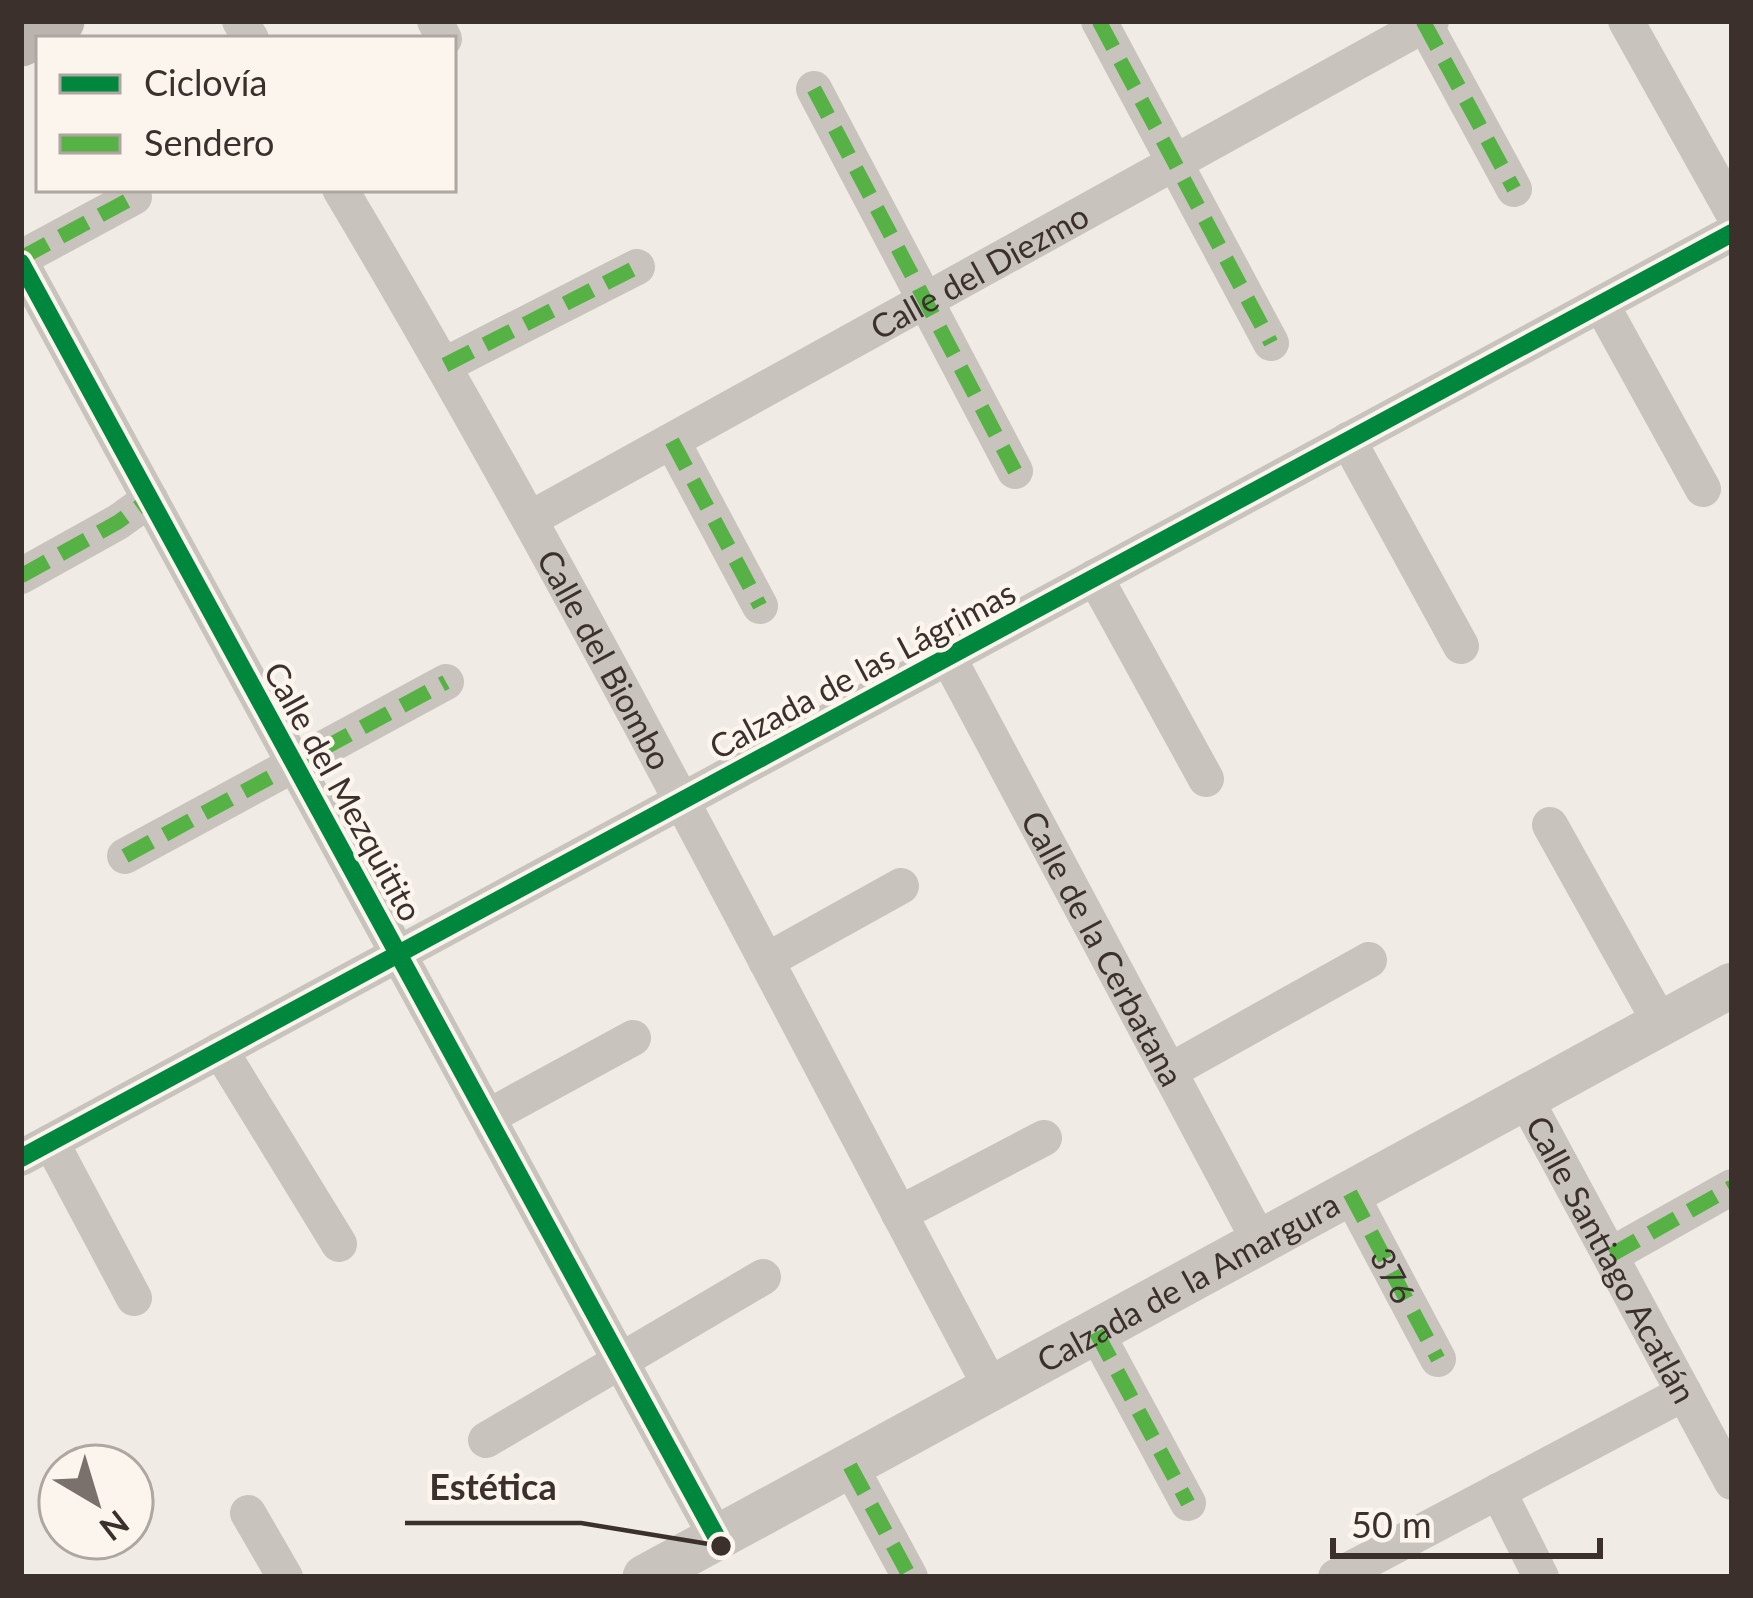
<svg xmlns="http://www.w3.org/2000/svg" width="1753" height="1598" viewBox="0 0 1753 1598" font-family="Lato,sans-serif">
	<rect width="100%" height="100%" fill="#f0ebe5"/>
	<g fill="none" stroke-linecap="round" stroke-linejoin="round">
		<!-- minor -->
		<g stroke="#c9c3be" stroke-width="36">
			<path d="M240,21l11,18"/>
			<path d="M435,21l9,18"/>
			<path d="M1099,21l172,322"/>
			<path d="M1423,21l91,168"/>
			<path d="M1626,21l106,190"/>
			<path d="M814,89l201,382"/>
			<path id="s1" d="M340,189c233,391 438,798 652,1200"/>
			<path d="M21,258l113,-61"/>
			<path d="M21,263l696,1275"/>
			<path d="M1601,304l102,185"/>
			<path d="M445,365l192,-98"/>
			<path d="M1348,440l113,206"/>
			<path d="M672,441l88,165"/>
			<path id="s2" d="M530,519l901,-498"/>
			<path d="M21,576l97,-54 32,-23"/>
			<path d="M1095,577l111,202"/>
			<path id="s3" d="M948,657l312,585"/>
			<path d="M1550,825l111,199"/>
			<path d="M125,856l321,-174"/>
			<path d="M766,961l135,-75"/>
			<path d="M220,1050l119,194"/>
			<path d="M1170,1071l199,-111"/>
			<path id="s4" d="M1525,1098l207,384"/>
			<path d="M488,1117l145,-79"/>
			<path d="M51,1142l83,156"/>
			<path d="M21,1158l1711,-925"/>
			<path d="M1350,1193l88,166"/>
			<path d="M899,1214l145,-76"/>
			<path d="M1611,1255l121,-68"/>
			<path d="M1096,1332l92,171"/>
			<path d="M486,1440l277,-163"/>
			<path d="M850,1466l60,111"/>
			<path d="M1498,1491l43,86"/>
			<path d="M248,1513l37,64"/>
			<path d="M1336,1577l348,-184"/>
		</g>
		<!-- tertiary -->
		<path stroke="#c9c3be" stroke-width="45" id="s5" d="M645,1577l1087,-592"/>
		<!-- secondary -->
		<path stroke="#bab3ae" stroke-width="51" d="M21,41l38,-20"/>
		<!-- quiet -->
		<g stroke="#57b246" stroke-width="15" stroke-dasharray="30 15" stroke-linecap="butt">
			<path d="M1099,21l172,322"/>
			<path d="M1423,21l91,168"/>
			<path d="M814,89l201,382"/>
			<path d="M21,258l113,-61"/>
			<path d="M445,365l192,-98"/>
			<path d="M672,441l88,165"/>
			<path d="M21,576l97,-54 32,-23"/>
			<path d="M125,856l321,-174"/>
			<path id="s6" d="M1350,1193l88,166"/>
			<path d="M1611,1255l121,-68"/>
			<path d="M1096,1332l92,171"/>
			<path d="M850,1466l60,111"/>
		</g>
		<defs>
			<g id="cycleway">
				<path d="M21,263l696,1275"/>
				<path d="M21,1158l1711,-925"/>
			</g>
		</defs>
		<!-- cycleway casing -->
		<use href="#cycleway" stroke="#fbf5ee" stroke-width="26"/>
		<!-- cycleway -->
		<use href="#cycleway" stroke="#00873e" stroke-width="18"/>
	</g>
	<g text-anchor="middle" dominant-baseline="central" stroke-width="9" stroke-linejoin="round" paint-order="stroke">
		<!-- street labels -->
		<g font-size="33" fill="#3b302b" stroke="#fbf5ee">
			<text stroke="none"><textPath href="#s2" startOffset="513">Calle del Diezmo</textPath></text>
			<text stroke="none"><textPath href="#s1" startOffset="540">Calle del Biombo</textPath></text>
			<text transform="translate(862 669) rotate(-28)">Calzada de las Lágrimas</text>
			<text transform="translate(344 791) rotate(61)">Calle del Mezquitito</text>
			<text stroke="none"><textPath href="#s3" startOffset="330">Calle de la Cerbatana</textPath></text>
			<text stroke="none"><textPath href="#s4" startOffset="183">Calle Santiago Acatlán</textPath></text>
			<text stroke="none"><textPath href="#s6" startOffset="93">376</textPath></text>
			<text stroke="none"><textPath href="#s5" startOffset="618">Calzada de la Amargura</textPath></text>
		</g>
	</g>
	<!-- callouts -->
	<path fill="none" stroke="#3b302b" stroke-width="4.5" d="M721 1546L581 1523H405"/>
	<circle fill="#3b302b" stroke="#fbf5ee" stroke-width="4.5" cx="721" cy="1546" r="12"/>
	<g font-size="36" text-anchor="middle" font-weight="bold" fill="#3b302b" stroke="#fbf5ee" stroke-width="9" stroke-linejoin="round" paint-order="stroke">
		<text x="493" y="1500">Estética</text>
	</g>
	<!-- border -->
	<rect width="1753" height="1598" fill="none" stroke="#3b302b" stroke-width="48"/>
	<!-- legend -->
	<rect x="36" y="36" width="420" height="156" fill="#fbf5ee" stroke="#aea6a0" stroke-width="3"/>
	<rect x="60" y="75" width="60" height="18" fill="#00873e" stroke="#aea6a0" stroke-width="3"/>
	<text x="144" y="96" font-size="36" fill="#3b302b">Ciclovía</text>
	<rect x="60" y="135" width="60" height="18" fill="#57b246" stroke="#aea6a0" stroke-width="3"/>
	<text x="144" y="156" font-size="36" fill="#3b302b">Sendero</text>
	<!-- north arrow -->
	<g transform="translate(96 1502) rotate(142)"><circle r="57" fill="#fbf5ee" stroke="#aea6a0" stroke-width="3"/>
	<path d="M0-9L21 45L0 30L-21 45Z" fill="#7a716c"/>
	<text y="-18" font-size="33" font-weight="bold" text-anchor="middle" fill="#3b302b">N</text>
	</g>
	<!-- scale -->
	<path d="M1333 1538v18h267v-18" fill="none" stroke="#3b302b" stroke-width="6"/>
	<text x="1351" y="1538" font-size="36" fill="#3b302b" stroke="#fbf5ee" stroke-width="9" paint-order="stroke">50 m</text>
</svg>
